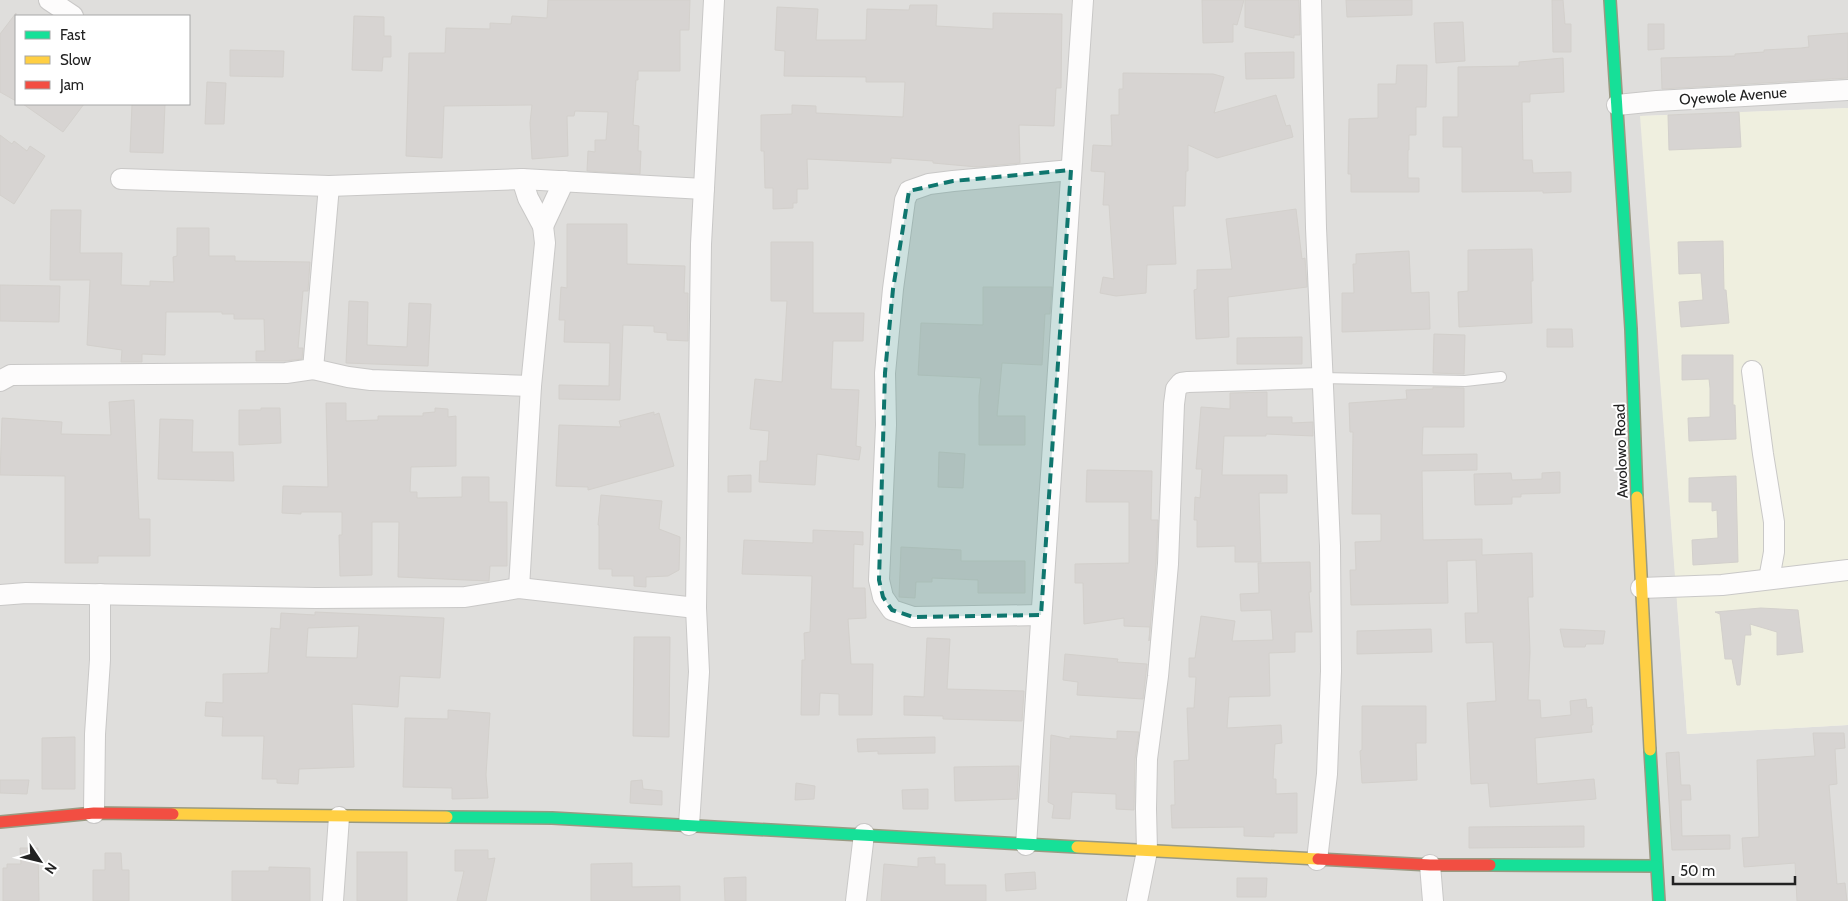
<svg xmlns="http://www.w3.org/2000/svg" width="1848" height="901" viewBox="0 0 1848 901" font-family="Cabin,sans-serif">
	<rect width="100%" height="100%" fill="#f0eeeb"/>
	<!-- residential -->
	<path fill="#dfdedc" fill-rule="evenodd" d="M0,0h1848v108l-207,8 46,618 161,-9v176h-1848zM16,16h173v88h-173z"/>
	<!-- farmland -->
	<path fill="#efefdf" d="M1848,108v617l-161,9 -47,-618z"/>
	<!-- building -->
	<g fill="#d7d4d2" stroke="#d3d0cc" fill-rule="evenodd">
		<path d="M548,0h142l-1,30h-9v41h-42v9h-2l-3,45 6,1 -1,25h3l-1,23 -53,-3 1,-20 7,1v-12h11l2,-28 -33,-1 -1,5h-7l1,40 -36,3 -2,-36 2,-18 -88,1 -2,52 -36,-2 3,-103h36l1,-25 44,1v-6l21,1 1,-8 35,2z"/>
		<path d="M1202,0h42l-7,25 -4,-1v18l-30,1z"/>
		<path d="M1245,0h54l1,35h-6v3l-49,-11z"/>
		<path d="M1346,0h66v15l-65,2z"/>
		<path d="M1552,0h11l2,24h6v28h-18z"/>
		<path d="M910,5h27l-1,21 57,3v-16l69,1 -1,74h-5l-2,38 -35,-1 1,38 -43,4 -44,-4v-2l-42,-3v5l-84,-4 1,30h-11v14h-4v5l-20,1v-21h-8l-1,-37h-3v-36l31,-1v-9l24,1v7l87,4 2,-35h-39v-5l-82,-1 1,-25 -10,-1 2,-43 41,2 -2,31h50l1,-31 42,1z"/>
		<path d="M16,13v88l-16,-9v-58z"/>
		<path d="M354,16l30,1v19h7v21h-8l-1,14 -30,-1z"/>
		<path d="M1463,22l2,39 -29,2 -2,-40z"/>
		<path d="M1648,24h16v25l-16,1z"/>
		<path d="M1848,33v45l-186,11 -1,-31 74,-2v-2l29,-2v-2l37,-2 8,-1 -1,-11z"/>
		<path d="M230,50l54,1 -1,26 -53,-1z"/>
		<path d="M1294,52v26l-48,1 -1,-26z"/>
		<path d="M1563,58l1,34 -34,2v8h-8l1,58h9l1,13 38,-1v20l-28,1v-2l-81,1v-45h-19v-30h15v-50l61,-1v-4z"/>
		<path d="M1397,65h30l-1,42h-10v28h-7v15h-1v28h11v14h-68v-18h-3l1,-55 29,-1v-34h18z"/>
		<path d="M1123,73l90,1 11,3 -10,36 62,-18 10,31 4,-1 3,12 -76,21 -29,-13v26h-2l-1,35h-12l3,58 -29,1 -1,28 -30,3 -16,-3 3,-16 11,2 -5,-74h-6l2,-33 -14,-1 2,-26 19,1 -1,-31h8v-26h4z"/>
		<path d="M207,82l19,1 -2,41h-19z"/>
		<path d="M23,104h61l-21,28z"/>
		<path d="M132,104h33l-2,49 -33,-1z"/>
		<path d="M1739,112l2,35 -72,3 -1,-35z"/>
		<path d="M0,135l12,9 2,-3 13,10 3,-5 15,10 -31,48 -14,-9z"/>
		<path d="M1296,209l6,50 3,-1 2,29 -79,10 1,40 -33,2 -2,-49 3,-1v-19l35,-1 -6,-50z"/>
		<path d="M51,210h30l-1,43h42l-1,32 29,1v-5l24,1 -1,-25 4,-1v-28h32v28h26v5l75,1 -2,29h-5l-5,57h5l-1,11 -17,2h-29v-10h9l-1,-32h-30v-5h-12v-2h-56l-1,43 -23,-1v8h-21l1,-12 -35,-5 3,-63v-2h-40z"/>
		<path d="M567,224h60v40l58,2 -1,27h4v48l-21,-1v-7l-13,-1v-6l-31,-1 -3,75 -61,-1v-14l50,1 1,-43 -46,-1 1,-22h-6l2,-33 6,1z"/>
		<path d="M1723,241l1,49h2l3,33 -48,4 -2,-25 24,-2 -2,-27 -22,1 -1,-32z"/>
		<path d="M771,242h42v71h51l-1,28h-30l-2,48 28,1 -3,56 5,1 -2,13 -42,-6 -2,31 -56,-3 1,-21h7l2,-30 -19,-2 5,-50 27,3 5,-81h-16z"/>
		<path d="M1532,249l1,32h-2l1,42 -73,4 -1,-35 10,-1v-41z"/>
		<path d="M1409,251l2,42 18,-1 1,37 -88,3v-39h12l-1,-29h3v-10z"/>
		<path d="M0,285l60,1 -1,36 -59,-1z"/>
		<path d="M983,287h69l-2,27h-5l-3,51 -40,-2 -5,53h28v29h-46v-49l2,-18 -63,-3 3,-52 62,2z"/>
		<path d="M349,301l19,1 -1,43 40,2 2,-44 22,1 -3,62 -82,-3z"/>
		<path d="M1547,329h25l1,18h-26z"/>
		<path d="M1434,334l31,1 -1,39 -31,-1z"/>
		<path d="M1302,337v27h-65v-26z"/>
		<path d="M1682,355h51v50h2l1,34 -47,2 -1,-23 22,-1v-29l-1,-9 -27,1z"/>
		<path d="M1433,387l31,1v39h-41l-1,28 55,-1v16l-55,1 1,69 59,-1v16l50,-2 1,44h-5l2,55 -2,48h12l1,18 30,-3 -1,-14 16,-2 1,9 5,-1 1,18h-2l1,7 -57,6 2,46 57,-5 2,20 -106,8 -2,-24 -17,1 -4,-81 29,-2 -3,-59 -27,1 -1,-30h13l-2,-53 -29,1 1,42 -97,2 -1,-35h6l-1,-28 26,-1v-27h-29l1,-82h-3l-1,-29 58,-4 -1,-9 27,-1z"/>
		<path d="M1267,392v25h25v6l21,-1v14l-47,-2v2h-42l-2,39h65v18h-28l2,69h-26v-16l-38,1v-27h-3l1,-23 5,1 2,-29h-6l5,-62 29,2v-16z"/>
		<path d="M134,400l5,119h11v37h-52v7h-33v-87l-65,-1 2,-57 60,4 -1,12 50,1 -2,-33z"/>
		<path d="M326,403h20v18l32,-1v-4h45v-3l12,-1v-4l13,1v8l8,-1v50l-45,1 -1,25h7v6l45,-1v-20h27v25h18v64h-17l-1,15 -91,-4 1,-55h-27v53l-32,1 -1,-41h3v-23h-41v2l-19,-1 1,-27 45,1z"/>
		<path d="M261,408h19l1,35 -42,2v-35h22z"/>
		<path d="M654,412v3l5,-2 15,53 -86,24v-3l-32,-1 3,-61 62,2 -2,-6z"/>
		<path d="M160,419l33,1 -1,32h41l1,29 -76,-2z"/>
		<path d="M939,452l26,2 -2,34 -25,-1z"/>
		<path d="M1087,470l65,1 -1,49h7l-2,43 -7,78 1,-14 -26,-1v-8l-40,6 -1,-41h-8v-19l54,-1v-61h-43z"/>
		<path d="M1560,472v21l-39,1v3h-9v7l-37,1 -1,-31 37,-1 1,7 30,-1v-6z"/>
		<path d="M751,475v17h-23v-16z"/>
		<path d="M1736,476l2,86 -45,3 -1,-25 26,-2 -1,-28 -5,1v-9h-23v-24z"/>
		<path d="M601,495l61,6 -3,28 21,8 -1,33 -11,6 -22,1v10l-12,-1v-10h-22v-7h-13v-44h-1z"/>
		<path d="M813,530l50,2v13l-9,-1 -1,44h12l1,30 -18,1 3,45h22l-1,51h-33v-21l-19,-1 -1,22h-18l1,-55h3l-1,-27 6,-1 2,-56 -70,-2 2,-34 69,3z"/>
		<path d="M901,547l60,3v11h64v32h-47v-13l-46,-2v4h-16l-1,16 -16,-1z"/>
		<path d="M1310,562l1,30h-2l3,40h-17v20l-26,1 1,43 -41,1 -2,31 54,-3 1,18 -7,1 -2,35h3v15l21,-1v40h-23v4l-30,-1v-9l-72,1 -1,-23h4l-1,-44 15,-1 -2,-52h7l2,-31h-7v-19h6l6,-42 34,5 -3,20 41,-1 -2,-30 -30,1 -1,-17 19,-1 -1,-30z"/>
		<path d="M1761,608l37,2 5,42 -26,3v-23l-27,-8 1,11h-6l-5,50h-3l-5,-26h-7l-5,-45 -5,-2z"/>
		<path d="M315,612l129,6 -4,60 -40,-2 -2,31 -46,-3 2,63 -55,2 -1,15 -21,-1v-4h-15l2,-43h-42l1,-19 -18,-1 1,-14 17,1v-29l45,-1 3,-45 9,1 1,-16 34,2zM359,626l-2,32 -51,-1 2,-29z"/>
		<path d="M1431,629l1,23 -75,2v-23z"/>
		<path d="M1560,629l45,2 -2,13h-17l-1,3h-21z"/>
		<path d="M634,637h36l-1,100 -36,-1z"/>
		<path d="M927,638l23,1 -3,50 77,2 -2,30 -79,-2v-3l-39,-1v-19l20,1z"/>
		<path d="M1065,654l53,5 -1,3 30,2 -4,35 -66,-4 1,-13 -15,-2z"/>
		<path d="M1362,706h64v37h-10l1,37 -55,3 -2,-32 2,-1z"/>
		<path d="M448,710l42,3 -4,62 2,23 -36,1v-11l-49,-1 2,-69 43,1z"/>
		<path d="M1117,731l22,1 -4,27 -1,51 -18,-1v-15l-44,-2 -2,27 -18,-1 2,-13 -6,-3 3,-67 19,4v-3l47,3z"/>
		<path d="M1813,733h31l1,15 -10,1 2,35 -8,1 8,99 8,-1 2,18h-50l-2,-38 -51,4 -2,-29 17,-1 -2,-77 58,-4z"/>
		<path d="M75,737v52h-33v-51z"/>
		<path d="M935,737v16l-57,1v-3l-20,1 -1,-13z"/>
		<path d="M1679,752l2,33h9l1,15h-10l1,36 48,-1v14l-58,1 -6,-97z"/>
		<path d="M1019,766l-2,33 -62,2 -1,-34z"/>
		<path d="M0,780h29l-2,14 -27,-1z"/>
		<path d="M642,780l1,9 19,2v14l-32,-2 1,-22z"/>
		<path d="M796,783l19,3 -1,13 -19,1z"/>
		<path d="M928,789v20h-25l-1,-19z"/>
		<path d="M1584,826v21l-115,1v-21z"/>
		<path d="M20,848h18l1,53h-36v-33h4v-4h14z"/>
		<path d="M455,850h33v9l7,-1 -9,43h-29l7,-30h-9z"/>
		<rect x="357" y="852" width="50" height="49"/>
		<path d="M105,853h16l1,17h7v31h-36v-31h12z"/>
		<path d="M935,857v7h10v21h41v16h-105l3,-37 34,3v-9z"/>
		<path d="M632,863v24l48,-1v15h-89v-37z"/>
		<path d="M269,867l41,1v33h-78v-30h37z"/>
		<path d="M1035,872l1,17 -30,2 -1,-17z"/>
		<path d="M746,877v24h-21l-1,-23z"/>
		<path d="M1237,878h30l-1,19h-29z"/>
	</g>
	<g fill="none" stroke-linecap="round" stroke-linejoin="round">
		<defs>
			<path id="lane" d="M1322,378l143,3 36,-4"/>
			<g id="street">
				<path d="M49,0l24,16"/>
				<path d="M1311,0l5,228 14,318 1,125 -4,103 -10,86"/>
				<path d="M1617,105l40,-4 191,-11"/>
				<path d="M121,179l208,7 193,-7 182,10"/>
				<path d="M543,226l21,-45"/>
				<path d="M313,369l35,8 23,3 160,6"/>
				<path d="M1752,371l11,83 11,68v30l-5,27"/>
				<path d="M0,381l11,-6 275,-2 27,-4 16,-183"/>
				<path d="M519,588l12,-202 14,-143 -2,-17 -15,-28 -6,-19"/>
				<path d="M1641,588l81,-3 126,-15"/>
				<path d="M0,595l26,-2 290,5 149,-1 54,-9 177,20"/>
				<path d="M1041,615l-128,2 -21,-7 -9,-13 -4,-17 7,-155 -1,-52 8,-84 12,-89 4,-9 20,-7 24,-3 118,-11"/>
				<path d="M94,813l1,-79 5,-74v-66"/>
				<path d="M689,825l10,-153 -3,-64 5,-364 13,-244"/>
				<path d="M1026,845l57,-845"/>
				<path d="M1430,865l3,36"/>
				<path d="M333,901l6,-84"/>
				<path d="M856,901l8,-67"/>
				<path d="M1137,901l10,-50 -1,-42 1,-50 11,-83 10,-112 6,-160 2,-15 5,-6 7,-1 134,-4"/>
			</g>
			<g id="fast">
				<path d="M1610,0l21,329 6,168"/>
				<path d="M1650,750l9,151"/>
				<path d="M447,817l105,1 525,29"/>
				<path d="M1490,865l166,1"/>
			</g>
			<g id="slow">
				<path d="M1637,497l13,253"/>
				<path d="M173,814l274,3"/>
				<path d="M1077,847l241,12"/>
			</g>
			<g id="jam">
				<path d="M0,822l94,-9 79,1"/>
				<path d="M1318,859l112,6h60"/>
			</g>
		</defs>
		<!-- lane casing -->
		<use href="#lane" stroke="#c9c8c7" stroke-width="12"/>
		<!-- street casing -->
		<use href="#street" stroke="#c9c8c7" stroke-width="22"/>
		<!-- fast casing -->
		<use href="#fast" stroke="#999a82" stroke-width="14"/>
		<!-- slow casing -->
		<use href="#slow" stroke="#999a82" stroke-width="14"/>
		<!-- jam casing -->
		<use href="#jam" stroke="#999a82" stroke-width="14"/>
		<!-- lane -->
		<use href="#lane" stroke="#fdfcfc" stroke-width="10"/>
		<!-- street -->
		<use href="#street" stroke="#fdfcfc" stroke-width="20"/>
		<!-- fast -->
		<use href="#fast" stroke="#16e098" stroke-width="11"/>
		<!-- slow -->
		<use href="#slow" stroke="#ffcf43" stroke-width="11"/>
		<!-- jam -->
		<use href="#jam" stroke="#f24e42" stroke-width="11"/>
	</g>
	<!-- marked area -->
	<path fill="#0f766e" fill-opacity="0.2" stroke="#0f766e" stroke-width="4" stroke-dasharray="10 6" stroke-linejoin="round" d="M1071,170l-30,445 -128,2 -21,-7 -9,-13 -4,-17 6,-207 8,-84 16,-98 44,-10z"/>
	<g text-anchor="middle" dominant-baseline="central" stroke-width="4" stroke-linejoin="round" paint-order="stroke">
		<!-- street labels -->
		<g font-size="15" fill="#222" stroke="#fff">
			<text transform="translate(1733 96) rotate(-4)">Oyewole Avenue</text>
			<text transform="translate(1621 451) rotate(-92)">Awolowo Road</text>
		</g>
	</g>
	<!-- legend -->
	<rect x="15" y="15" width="175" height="90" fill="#ffffff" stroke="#a7a7a7"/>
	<rect x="25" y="31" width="25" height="8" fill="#16e098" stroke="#a7a7a7"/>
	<text x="60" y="40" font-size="15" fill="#222222">Fast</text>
	<rect x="25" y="56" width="25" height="8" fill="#ffcf43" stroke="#a7a7a7"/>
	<text x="60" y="65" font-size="15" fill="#222222">Slow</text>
	<rect x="25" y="81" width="25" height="8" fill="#f24e42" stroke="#a7a7a7"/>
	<text x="60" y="90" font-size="15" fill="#222222">Jam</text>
	<!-- north arrow -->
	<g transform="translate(40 861) rotate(125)" stroke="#ffffff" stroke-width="4" paint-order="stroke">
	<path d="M0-4L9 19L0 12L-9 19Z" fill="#222222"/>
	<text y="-8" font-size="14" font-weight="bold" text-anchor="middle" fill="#222222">N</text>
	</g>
	<!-- scale -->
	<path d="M1673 876v8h122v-8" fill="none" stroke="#222222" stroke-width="2.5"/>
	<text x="1680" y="876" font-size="15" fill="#222222" stroke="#ffffff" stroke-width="4" paint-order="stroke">50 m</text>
</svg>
